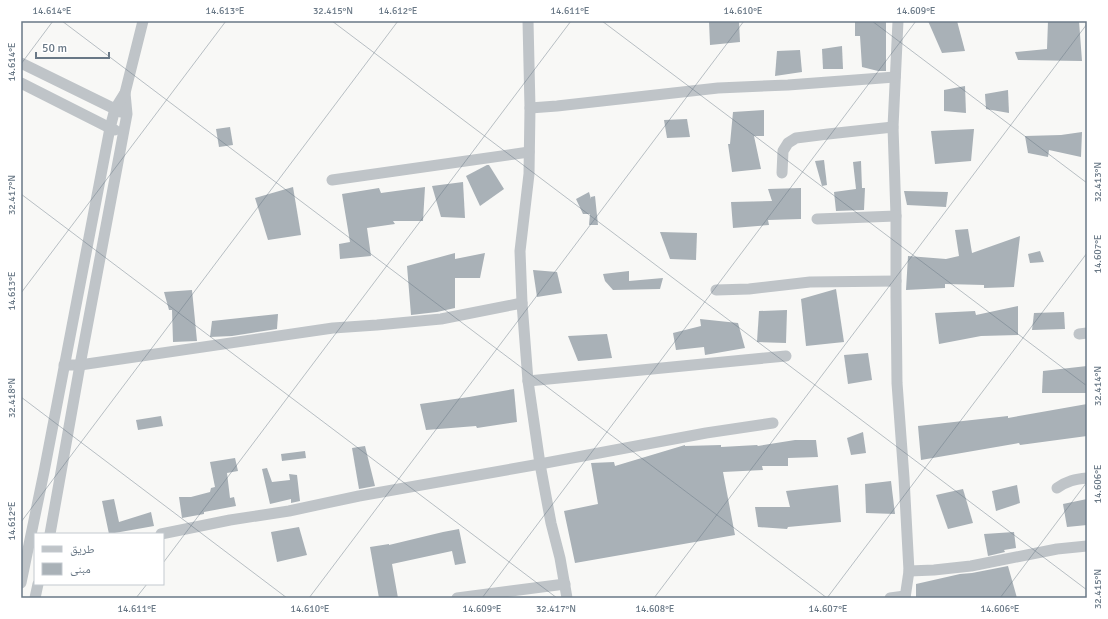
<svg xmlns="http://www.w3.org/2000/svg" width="1108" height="619" viewBox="0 0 1108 619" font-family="Signika,'Noto Naskh Arabic',sans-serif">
	<rect width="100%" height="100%" fill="#f8f8f6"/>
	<!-- building -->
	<g fill="#a9b1b7">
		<path d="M709,21h30l1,21 -30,3z"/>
		<path d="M855,21h31v50h-8l-16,-4 -2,-31h-5z"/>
		<path d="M928,21h29l8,30 -23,2z"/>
		<path d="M1048,21h31l3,40 -64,-1 -3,-8 32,-3z"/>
		<path d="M842,46l1,23h-20l-1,-20z"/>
		<path d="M800,50l2,22 -27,4 2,-25z"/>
		<path d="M965,86l1,27 -22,-2v-21z"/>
		<path d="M1008,90l1,23 -23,-4 -1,-15z"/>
		<path d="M764,110v26h-10l7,33 -29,3 -4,-28h2l3,-32z"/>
		<path d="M687,119l3,18 -23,1 -3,-18z"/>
		<path d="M230,127l3,18 -14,2 -3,-18z"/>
		<path d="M974,129l-3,32 -36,3 -4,-33z"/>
		<path d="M1082,132l-1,25 -32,-7 -1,7 -20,-4 -3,-17 36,-1z"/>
		<path d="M824,160l3,25 -5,1 -7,-25z"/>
		<path d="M861,161l1,27h3l-1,22 -28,1 -2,-19 22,-3 -3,-27z"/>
		<path d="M487,165h2l15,24 -24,17 -14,-30z"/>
		<path d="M463,182l2,36 -24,-1 -9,-31z"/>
		<path d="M293,187l8,48 -33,5 -13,-42z"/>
		<path d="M425,187l-2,34h-30l2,3 -28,4 4,28 -31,3 -1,-15 11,-2 -8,-48 37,-6 2,5z"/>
		<path d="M801,188v31l-33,1 1,5 -36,3 -2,-26 41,-1 -4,-12z"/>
		<path d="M904,191l44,1 -2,15 -39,-2z"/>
		<path d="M589,192l2,7v-2l4,-1 3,29h-9l1,-11h-7l-7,-15z"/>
		<path d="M968,229l4,24 48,-17 -6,51 -30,1v-3l-39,-1v4l-39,2 2,-34 38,3 13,-3 -4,-26z"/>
		<path d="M660,232l37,1 -1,27 -26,-1z"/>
		<path d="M1040,251l4,11 -14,1 -2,-9z"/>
		<path d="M455,253v6l30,-6 -5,25h-25v30l-18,4 -26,3 -4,-49z"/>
		<path d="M533,270l24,2 5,21 -25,4z"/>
		<path d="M629,271v10l34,-3 -3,11 -47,1 -8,-9 -2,-7z"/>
		<path d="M836,289l8,53 -38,4 -5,-47z"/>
		<path d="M192,290l5,51 -24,1 -1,-32h-3l-5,-18z"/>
		<path d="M1018,306v29l-37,1 -42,8 -4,-31 40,-2 1,4z"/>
		<path d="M787,310l-1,33 -29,-1 2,-31z"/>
		<path d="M1064,312l1,17 -33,1 2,-17z"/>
		<path d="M278,314l-1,15 -45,7 -22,1 2,-16z"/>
		<path d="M700,319l38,4 7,25 -40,7 -1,-8 -28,3 -3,-17 28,-7z"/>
		<path d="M607,334l5,24 -34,3 -10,-25z"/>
		<path d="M868,353l4,27 -24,4 -4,-29z"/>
		<path d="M1087,366v27h-45l1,-22z"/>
		<path d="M514,389l3,33 -40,6 -1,-2 -50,4 -6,-26 49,-7z"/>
		<path d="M1087,404v32l-67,9 -1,-2 -98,17 -3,-34 90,-10v2z"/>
		<path d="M161,416l2,10 -25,4 -2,-10z"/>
		<path d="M863,432l3,21 -15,2 -4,-17z"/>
		<path d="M795,440h21l2,17 -30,1v8h-26l1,4 -40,2 12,63 -160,28 -11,-52 34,-7 -7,-41 23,-1 1,4 70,-21v1l36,-1v2l36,-2 1,1z"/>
		<path d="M365,446l10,40 -16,3 -7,-41z"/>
		<path d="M305,451l1,7 -24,3 -1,-7z"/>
		<path d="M235,458l3,13 -11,2 3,25 4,-1 2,9 -32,6v2l-22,4 -3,-21h12l19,-5 1,-4 4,-1 -5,-25z"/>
		<path d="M267,468l5,14 18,-2 -1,-6 8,1 3,26 -9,2v-4l-21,5 -8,-35z"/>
		<path d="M891,481l4,33 -29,-1 -1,-29z"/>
		<path d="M838,485l3,37 -53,5 -1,2 -29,-2 -3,-20h35l-4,-16z"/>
		<path d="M1017,485l3,18 -24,8 -4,-20z"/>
		<path d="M963,489l10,34 -25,6 -12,-34z"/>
		<path d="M114,499l5,23 32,-10 3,14 -45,8 -7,-33z"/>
		<path d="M1087,499v26l-20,2 -4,-23z"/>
		<path d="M299,527l8,28 -30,7 -6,-30z"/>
		<path d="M459,529l7,34 -11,2 -3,-14 -60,13 6,34h-19l-9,-51 19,-3v1l54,-13z"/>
		<path d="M1014,532l2,16 -12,2 1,2 -17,4 -4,-22z"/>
		<path d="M1008,566l9,32h-101v-14l44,-10 12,-1z"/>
	</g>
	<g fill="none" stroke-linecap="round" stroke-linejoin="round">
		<!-- minor -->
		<g stroke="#bfc4c8" stroke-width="11">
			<path d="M528,21l2,87 -1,66 -9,77 2,52 6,78 12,83 11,59 9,35 7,40"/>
			<path d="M898,21l-5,106 3,89v80l1,87 7,95 5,93 -4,27"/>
			<path d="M21,63l100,49"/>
			<path d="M21,83l89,45 5,2"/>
			<path d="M530,108l27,-2 161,-18 70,-3 107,-8"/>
			<path d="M782,173l1,-22 5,-8 8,-5 32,-4 65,-7"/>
			<path d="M332,180l197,-28"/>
			<path d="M817,219l79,-3"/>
			<path d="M716,290l33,-1 61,-7 86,-1"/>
			<path d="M1079,334l8,-1"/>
			<path d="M64,365h16l253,-37 44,-3 64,-6 81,-16"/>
			<path d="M528,381l258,-25"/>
			<path d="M1057,488c10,-7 18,-9 30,-10"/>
			<path d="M50,534l30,-169 47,-251 -2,-21"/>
			<path d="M161,534l69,-14 59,-9 70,-15 181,-32 166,-31 67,-10"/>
			<path d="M909,571l25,-1 37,-4 86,-17 30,-3"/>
			<path d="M21,583l23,-111 66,-344 5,-19 10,-16 18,-72"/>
			<path d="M35,598l3,-14"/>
			<path d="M457,598l108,-14"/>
			<path d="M890,598l15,-2"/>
		</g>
	</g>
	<!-- ticks -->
	<path fill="none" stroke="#697886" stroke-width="1" stroke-opacity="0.45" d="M62,21l765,577M332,21l755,569M602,21l485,365M872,21l215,162M21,64l32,-43M21,194l536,404M21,293l205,-272M21,397l266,201M21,522l377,-501M163,563l408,-542M136,598l11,-14M309,598l435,-577M482,598l434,-577M654,598l433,-574M827,598l260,-345M1000,598l87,-116"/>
	<!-- border -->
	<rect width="1108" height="619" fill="none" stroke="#ffffff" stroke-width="44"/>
	<!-- legend -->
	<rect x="34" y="533" width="130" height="52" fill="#ffffff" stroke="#c3c9cf"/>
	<rect x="42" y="546" width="20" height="6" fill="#bfc4c8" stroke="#c3c9cf"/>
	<text x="70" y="553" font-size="12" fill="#697886">طريق</text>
	<rect x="42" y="563" width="20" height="12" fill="#a9b1b7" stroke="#c3c9cf"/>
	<text x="70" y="573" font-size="12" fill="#697886">مبنى</text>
	<!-- scale -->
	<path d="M36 52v6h73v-6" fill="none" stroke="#697886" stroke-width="2"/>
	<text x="42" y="52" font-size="12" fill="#697886" stroke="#ffffff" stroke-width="3" paint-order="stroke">50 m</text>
	<rect x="22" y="22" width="1064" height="575" fill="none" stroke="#697886" stroke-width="1.5"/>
	<g font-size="10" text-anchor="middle" fill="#697886">
		<text x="52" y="14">14.614°E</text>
		<text x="225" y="14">14.613°E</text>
		<text x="333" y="14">32.415°N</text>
		<text x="398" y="14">14.612°E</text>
		<text x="570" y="14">14.611°E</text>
		<text x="743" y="14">14.610°E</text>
		<text x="916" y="14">14.609°E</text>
		<text transform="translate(11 62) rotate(-90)" y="4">14.614°E</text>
		<text transform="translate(1097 182) rotate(-90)" y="4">32.413°N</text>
		<text transform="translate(11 195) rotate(-90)" y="4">32.417°N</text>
		<text transform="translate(1097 254) rotate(-90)" y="4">14.607°E</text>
		<text transform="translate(11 291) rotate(-90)" y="4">14.613°E</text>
		<text transform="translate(1097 386) rotate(-90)" y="4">32.414°N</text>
		<text transform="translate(11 398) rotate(-90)" y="4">32.418°N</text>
		<text transform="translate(1097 484) rotate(-90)" y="4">14.606°E</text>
		<text transform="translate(11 521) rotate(-90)" y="4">14.612°E</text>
		<text transform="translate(1097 589) rotate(-90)" y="4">32.415°N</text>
		<text x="137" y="612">14.611°E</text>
		<text x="310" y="612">14.610°E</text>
		<text x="482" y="612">14.609°E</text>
		<text x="556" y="612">32.417°N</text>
		<text x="655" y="612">14.608°E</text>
		<text x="828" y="612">14.607°E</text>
		<text x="1000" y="612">14.606°E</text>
	</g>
</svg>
